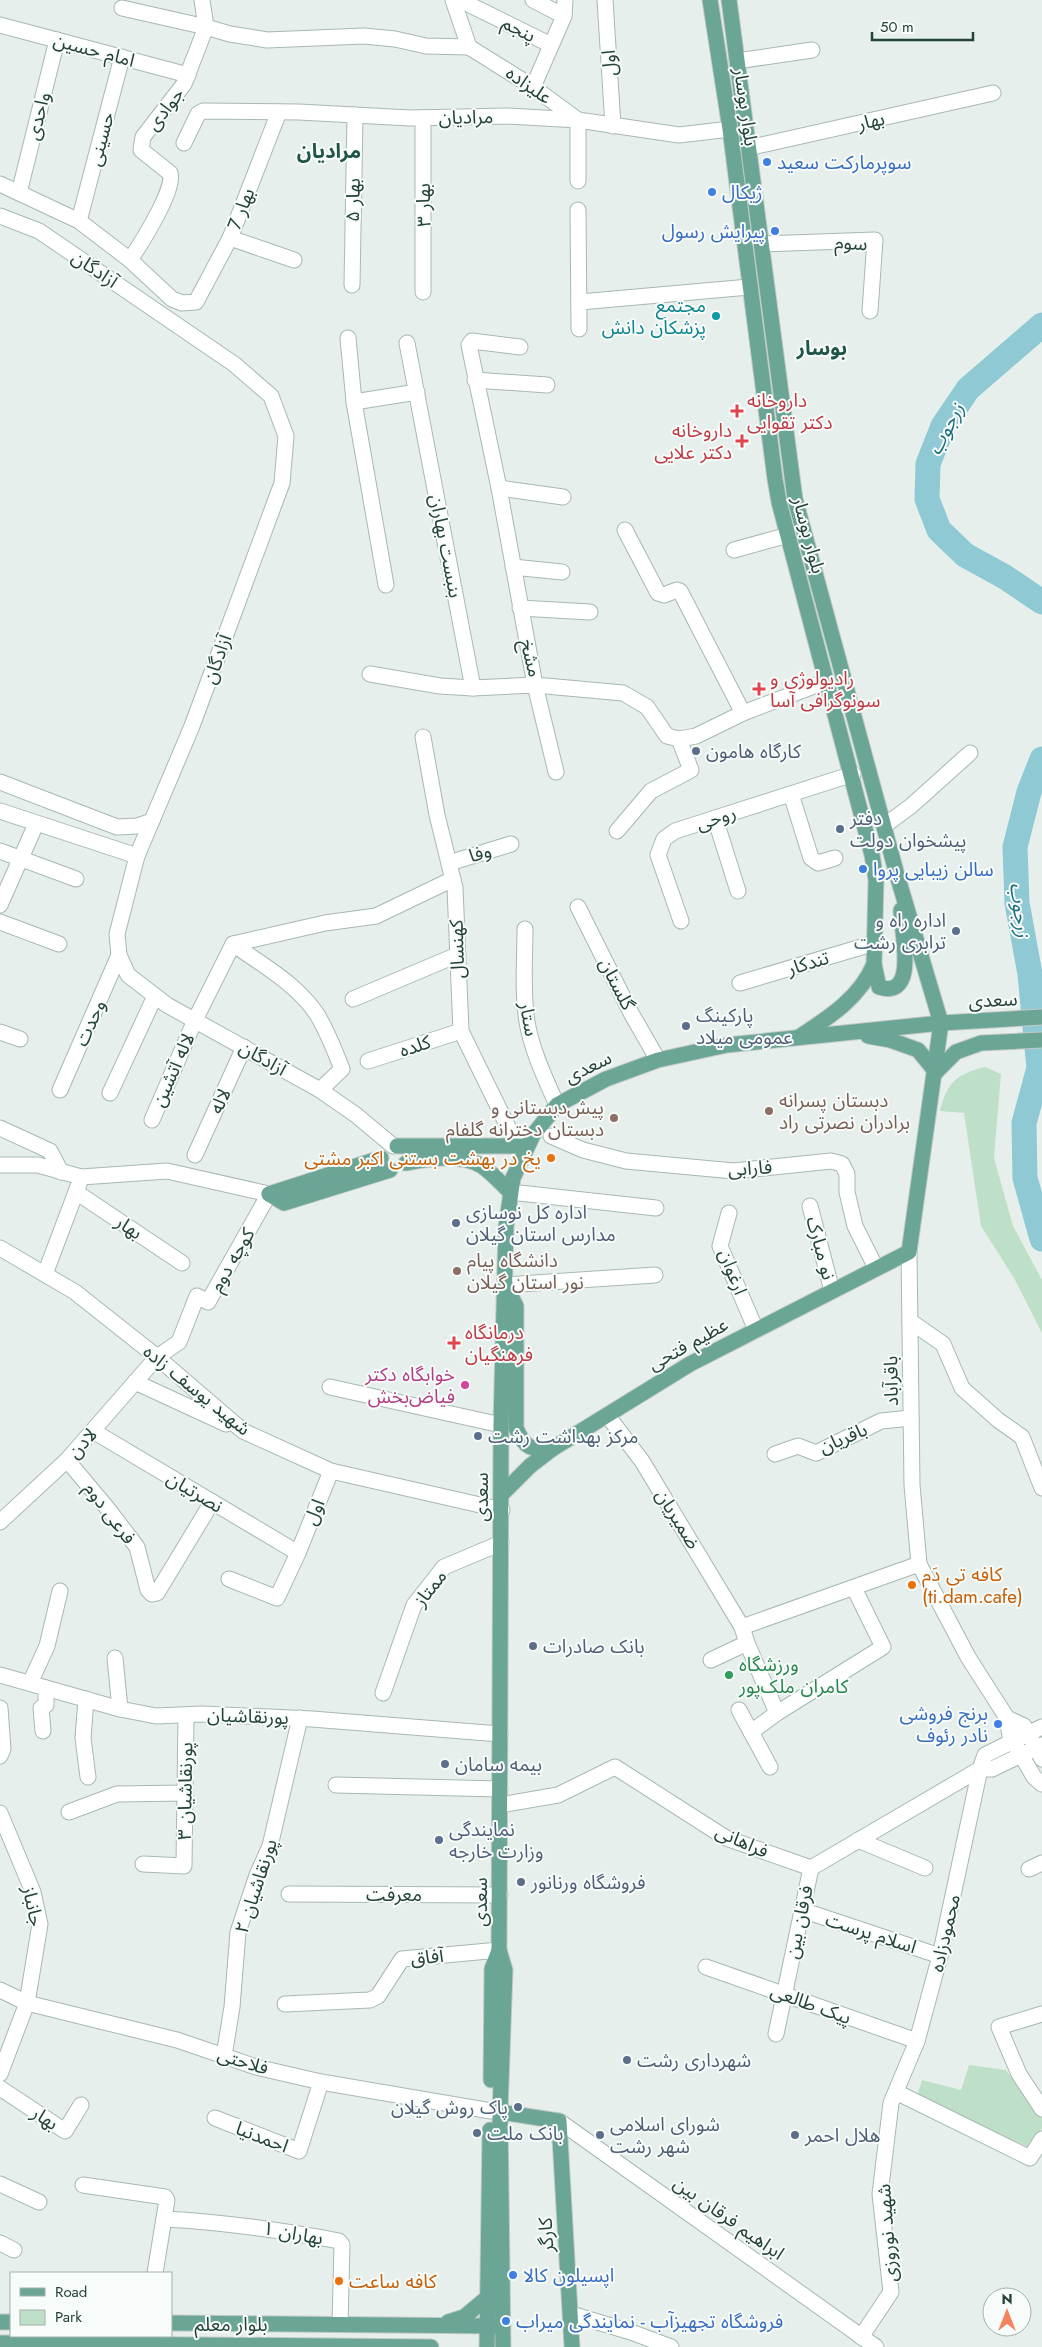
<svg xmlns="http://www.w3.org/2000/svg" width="1042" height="2347" viewBox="0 0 1042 2347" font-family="Jost,'Noto Sans Arabic',sans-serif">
	<rect width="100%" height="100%" fill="#e6efeb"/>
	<!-- green -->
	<g fill="#bfe0c8">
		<path d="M985,1067l16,7 -7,84 19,68 29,54v53l-28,-55 -33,-52 -17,-113 -24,-2c7,-28 16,-37 45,-44z"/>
		<path d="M969,2065l37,5 36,48v10l-12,20 -113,-53 5,-15 39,10z"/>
	</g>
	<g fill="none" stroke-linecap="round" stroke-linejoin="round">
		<!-- river -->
		<g stroke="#8ec9d4" stroke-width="25">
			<path d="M1042,325l-74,64 -25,37 -15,38 -1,35 12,31 26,25 40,22 37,25"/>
			<path d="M1042,759l-13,33 -14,55 2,56 13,71 9,94 -15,55 1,55 17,61"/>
		</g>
		<defs>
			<g id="minor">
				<path d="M202,0l4,27 24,7 37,6 97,-4 31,3 31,7 43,1"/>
				<path d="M453,0l16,47 64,40 45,33"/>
				<path d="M460,0l91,45"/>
				<path d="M533,0l31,16"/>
				<path d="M605,0l8,126"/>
				<path d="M122,8l84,19 -22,57 -41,53 -2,13 29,23c6,16 -30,72 -40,87"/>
				<path d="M0,25l188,50"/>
				<path d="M737,61l75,-11"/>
				<path d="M533,87l31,-71 1,-16"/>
				<path d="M423,118v174"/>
				<path d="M578,120v61"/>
				<path d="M184,143l14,-29 5,-3 96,1 111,6 97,-2 71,4 101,15 51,-6"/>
				<path d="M748,148l245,-55"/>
				<path d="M0,184l79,37 51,39 42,39 10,4 14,-1 34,-64 49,-126"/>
				<path d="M19,193l38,-153"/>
				<path d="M578,210l1,119"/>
				<path d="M0,216l39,15 195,133 37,32 15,40 -4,47 -90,243 -55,130 -20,78 2,21 9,20 39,30 153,85 36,25 37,31"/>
				<path d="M79,221l43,-164"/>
				<path d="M230,238l64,22"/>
				<path d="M761,244l114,-4 -5,71"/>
				<path d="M352,285l3,-170"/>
				<path d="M580,302l169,-15"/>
				<path d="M348,338l6,64 32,183"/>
				<path d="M407,343l66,345 62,-3 21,87"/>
				<path d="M520,347l-48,-6 -3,4 30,143 36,197 88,8 24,14 20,29 12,3 17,-3 47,-23 84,-32"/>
				<path d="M475,380l72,5"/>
				<path d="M354,402l63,-10"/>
				<path d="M499,488l64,9"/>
				<path d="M625,530l33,63 6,2 13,-5 3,1 63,122"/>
				<path d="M734,550l54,-15"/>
				<path d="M513,567l49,5"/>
				<path d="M520,608l70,4"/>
				<path d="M370,674l70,12 33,2"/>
				<path d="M423,737l14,78 18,73 6,143 48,98 18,17"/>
				<path d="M0,782l117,45 20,-1 15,-5"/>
				<path d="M791,794l20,64 7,5 17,-5"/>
				<path d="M0,811l137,45"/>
				<path d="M715,818l23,73"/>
				<path d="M884,826l27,-20 59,-53"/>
				<path d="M617,831l34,-40 40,-21 -12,-31"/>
				<path d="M0,851l76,28"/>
				<path d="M449,863l62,-19"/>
				<path d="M0,905l36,-81"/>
				<path d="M578,907l53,106 27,47"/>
				<path d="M681,921l-23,-66 6,-16 11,-8 178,-57"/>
				<path d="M0,922l59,22"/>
				<path d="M525,929c0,31 -3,62 2,93 5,29 18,56 30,83"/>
				<path d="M233,944c29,21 66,41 85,72 10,17 17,35 24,53l-22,21"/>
				<path d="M740,983l135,-40"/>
				<path d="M353,999l104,-44"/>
				<path d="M0,1032l20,7"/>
				<path d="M368,1061l93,-30"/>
				<path d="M60,1090l59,-135"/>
				<path d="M110,1093l45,-97"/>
				<path d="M152,1120l43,-100 38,-76 92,-21 51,-7 77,-37"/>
				<path d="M0,1128l50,23 11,21"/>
				<path d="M551,1136l32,14 43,11 108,10 97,-10 11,3 5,10v18l8,34 21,42"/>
				<path d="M195,1155l49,-108"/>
				<path d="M0,1165h38l43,12 86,-6 102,23 -61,108 -11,-6 -18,46 -22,15 -90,103 -67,62"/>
				<path d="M76,1192l106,71"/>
				<path d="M510,1192l146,16"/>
				<path d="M810,1206l22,85"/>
				<path d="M729,1213l-9,33 36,84"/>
				<path d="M0,1248l75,44 82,65 86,74 88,40 171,39"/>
				<path d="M909,1252l3,233 7,79 49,93 39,61 3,18 24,41 8,7"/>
				<path d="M45,1274l34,-90"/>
				<path d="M505,1285l150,-10"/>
				<path d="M910,1321l33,23 19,44 36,32 24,17 20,51"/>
				<path d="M135,1382l91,42"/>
				<path d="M330,1387l171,38"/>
				<path d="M607,1415l35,46 100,166 177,-63"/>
				<path d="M93,1431l205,122"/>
				<path d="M775,1454l23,-8 18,7 65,-32 30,-3"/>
				<path d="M67,1460l41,49 29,38 11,43 4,4 5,-1 55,-91"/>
				<path d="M229,1579l48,19 21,-45 33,-82"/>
				<path d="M742,1627l5,16 30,70"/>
				<path d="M115,1658l5,51"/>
				<path d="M711,1660l36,-17"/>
				<path d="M0,1675l120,34 36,7 46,-2 110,5 188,15"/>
				<path d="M30,1683l17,-37 13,-55"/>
				<path d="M383,1693l31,-88 30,-38 57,-24"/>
				<path d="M86,1699l-3,39 5,39"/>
				<path d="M0,1708l3,41 -3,7"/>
				<path d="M739,1710l31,57"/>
				<path d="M1007,1718l17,8 18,33"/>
				<path d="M43,1731l-2,-23 5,-3v-17"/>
				<path d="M751,1732l26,-19 106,-66 -29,-59"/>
				<path d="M336,1785l164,4"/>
				<path d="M500,1805l58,-10 57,-28 111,71 85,30"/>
				<path d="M69,1812l48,-18 68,-1"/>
				<path d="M0,1813l33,79 7,32 -13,79 -27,71"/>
				<path d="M858,1840l67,28"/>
				<path d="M143,1864l41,2 2,-151"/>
				<path d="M811,1868l169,-99h12l50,-24"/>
				<path d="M1029,1869l13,-6"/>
				<path d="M289,1894l211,1"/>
				<path d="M802,1910l138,46"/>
				<path d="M706,1967l211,74"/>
				<path d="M0,1990l27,13 150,37 79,27 65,15 170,29"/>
				<path d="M285,2004l85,-4 8,-4 24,-37 97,-9"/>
				<path d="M1042,2014l-43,13 20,47 23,35"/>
				<path d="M776,2034l35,-166"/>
				<path d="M224,2056l8,-49 6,-75 19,-57 13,-29 30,-128"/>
				<path d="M0,2088l65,43 16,-26"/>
				<path d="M896,2092l134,66 12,-19"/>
				<path d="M215,2118l84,33 22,-69"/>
				<path d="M559,2121l317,226"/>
				<path d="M0,2184l39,18"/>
				<path d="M83,2185l82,12 2,3 -12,73"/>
				<path d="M164,2219c59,3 116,11 175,22l3,4 -2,79"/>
				<path d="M0,2243l14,7"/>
				<path d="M571,2314l60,18 40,15"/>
				<path d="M861,2337l30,-45 -11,-98 11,-91 26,-62 23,-85 40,-187 5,-14 57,-28"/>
			</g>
			<g id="major">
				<path d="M710,0l20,129 45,350 4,23 93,353 4,25 -2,84c-14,34 -46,54 -75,73"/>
				<path d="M874,964l5,23c40,13 22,-56 22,-77"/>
				<path d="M868,1036l22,4 28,10 18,22"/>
				<path d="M936,1072l20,-20 25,-9 61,-3"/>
				<path d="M397,1146h130"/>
				<path d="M406,1163c23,-4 54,-10 76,3 10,7 19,17 28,26"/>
				<path d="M269,1194l15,9 106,-33"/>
				<path d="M269,1194l112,-36"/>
				<path d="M506,1286l10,20v122c9,21 14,21 36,21"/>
				<path d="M502,1494l28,-28 22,-17 138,-85 219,-112 32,-229 -44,-148 -102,-376 -66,-499"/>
				<path d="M491,2080l1,-111 7,-19"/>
				<path d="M500,2112l59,9 13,226"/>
				<path d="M0,2322h11"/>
				<path d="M448,2322l16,-5 24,-20"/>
				<path d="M171,2323l326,3"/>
				<path d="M0,2343l431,4"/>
				<path d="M487,2347l3,-217"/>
				<path d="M503,2347l-3,-235 5,-142 -6,-20 2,-525 5,-198 7,-49 20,-43 24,-30 49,-26 52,-19 69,-15 214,-22 101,-6"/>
			</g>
		</defs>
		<!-- minor casing -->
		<use href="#minor" stroke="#a8b8b2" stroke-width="17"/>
		<!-- major casing -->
		<use href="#major" stroke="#c2cac8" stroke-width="17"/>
		<!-- minor -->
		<use href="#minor" stroke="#fff" stroke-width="15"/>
		<!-- major -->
		<use href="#major" stroke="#6aa596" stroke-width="15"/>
	</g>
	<!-- markers -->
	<g fill="#3f7fe0" stroke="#f7fbf9" stroke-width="2">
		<circle cx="767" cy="162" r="5"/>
		<circle cx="712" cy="192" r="5"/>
		<circle cx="775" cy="231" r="5"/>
		<circle cx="863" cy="869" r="5"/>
		<circle cx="998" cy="1724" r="5"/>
		<circle cx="513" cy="2275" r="5"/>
		<circle cx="506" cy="2321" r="5"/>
	</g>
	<circle fill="#0f9aa8" stroke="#f7fbf9" stroke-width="2" cx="716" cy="316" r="5"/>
	<g fill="#e0444e" stroke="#f7fbf9" stroke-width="2">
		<path d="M734.5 403.5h5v5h5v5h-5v5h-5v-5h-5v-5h5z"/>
		<path d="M739.5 433.5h5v5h5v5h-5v5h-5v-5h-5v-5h5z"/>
		<path d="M756.5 681.5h5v5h5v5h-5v5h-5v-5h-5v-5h5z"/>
		<path d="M451.5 1335.5h5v5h5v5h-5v5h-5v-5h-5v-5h5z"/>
	</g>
	<g fill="#5c6f8a" stroke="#f7fbf9" stroke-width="2">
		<circle cx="696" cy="751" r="5"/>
		<circle cx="840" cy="829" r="5"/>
		<circle cx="956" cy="931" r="5"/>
		<circle cx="686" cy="1026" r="5"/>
		<circle cx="456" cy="1223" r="5"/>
		<circle cx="478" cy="1436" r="5"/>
		<circle cx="533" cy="1646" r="5"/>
		<circle cx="445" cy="1764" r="5"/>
		<circle cx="439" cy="1840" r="5"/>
		<circle cx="521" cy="1882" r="5"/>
		<circle cx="627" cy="2060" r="5"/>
		<circle cx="518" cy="2107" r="5"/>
		<circle cx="477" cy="2133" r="5"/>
		<circle cx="600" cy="2135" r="5"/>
		<circle cx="795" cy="2135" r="5"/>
	</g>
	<g fill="#8d6e63" stroke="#f7fbf9" stroke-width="2">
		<circle cx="769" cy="1111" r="5"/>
		<circle cx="614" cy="1118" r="5"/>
		<circle cx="457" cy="1271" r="5"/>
	</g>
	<g fill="#e8710a" stroke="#f7fbf9" stroke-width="2">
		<circle cx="551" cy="1158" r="5"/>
		<circle cx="912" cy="1585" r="5"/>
		<circle cx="339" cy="2281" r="5"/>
	</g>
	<circle fill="#d1479c" stroke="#f7fbf9" stroke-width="2" cx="465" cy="1385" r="5"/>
	<circle fill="#2e9e5b" stroke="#f7fbf9" stroke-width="2" cx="729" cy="1675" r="5"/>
	<g text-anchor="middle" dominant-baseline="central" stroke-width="4" stroke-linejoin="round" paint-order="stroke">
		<!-- street labels -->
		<g font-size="19" fill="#24423a" stroke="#f7fbf9">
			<text transform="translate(519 29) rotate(27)">پنجم</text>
			<text transform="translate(94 50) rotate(15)">امام حسین</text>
			<text transform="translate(609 63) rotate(-94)">اول</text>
			<text transform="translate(529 85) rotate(35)">علیزاده</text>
			<text transform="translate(746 107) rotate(82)">بلوار بوسار</text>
			<text transform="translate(165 109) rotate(-52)">جوادی</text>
			<text transform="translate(38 116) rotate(-76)">واحدی</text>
			<text transform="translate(466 117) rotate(-1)">مرادیان</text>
			<text transform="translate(871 121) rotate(-13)">بهار</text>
			<text transform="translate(101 139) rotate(-75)">حسینی</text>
			<text transform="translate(353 200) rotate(-89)">بهار ۵</text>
			<text transform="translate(423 205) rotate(-90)">بهار ۳</text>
			<text transform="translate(241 209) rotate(-69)">بهار 7</text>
			<text transform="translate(851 243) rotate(3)">سوم</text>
			<text transform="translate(95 269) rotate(34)">آزادگان</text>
			<text transform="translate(809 535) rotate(75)">بلوار بوسار</text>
			<text transform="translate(446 546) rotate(79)">بنبست بهاران</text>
			<text transform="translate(531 658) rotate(76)">مشخ</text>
			<text transform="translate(217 659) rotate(-70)">آزادگان</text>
			<text transform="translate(716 818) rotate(-18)">روحی</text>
			<text transform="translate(480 853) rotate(-17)">وفا</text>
			<text transform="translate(457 949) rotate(-92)">کهنسال</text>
			<text transform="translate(808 963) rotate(-17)">تندکار</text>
			<text transform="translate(617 984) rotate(63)">گلستان</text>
			<text transform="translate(993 1000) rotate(-3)">سعدی</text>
			<text transform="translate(529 1019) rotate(80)">ستار</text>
			<text transform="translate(90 1023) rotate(-66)">وحدت</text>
			<text transform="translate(415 1046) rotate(-18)">کلده</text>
			<text transform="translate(263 1058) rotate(30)">آزادگان</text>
			<text transform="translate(588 1067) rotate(-26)">سعدی</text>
			<text transform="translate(173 1070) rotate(-66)">لاله آتشین</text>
			<text transform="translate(220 1101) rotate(-66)">لاله</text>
			<text transform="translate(750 1168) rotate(-3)">فارابی</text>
			<text transform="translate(129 1227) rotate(34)">بهار</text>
			<text transform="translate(821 1248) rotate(75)">نو مبارک</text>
			<text transform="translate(232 1260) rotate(-60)">کوچه دوم</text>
			<text transform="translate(733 1272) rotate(69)">ارغوان</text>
			<text transform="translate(688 1344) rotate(-29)">عظیم فتحی</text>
			<text transform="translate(891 1381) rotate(-91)">باقرآباد</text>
			<text transform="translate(197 1390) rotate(39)">شهید یوسف زاده</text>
			<text transform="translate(843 1438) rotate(-23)">باقریان</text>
			<text transform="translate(82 1443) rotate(-48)">لادن</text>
			<text transform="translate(195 1492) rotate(31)">نصرتیان</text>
			<text transform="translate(481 1497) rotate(-90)">سعدی</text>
			<text transform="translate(314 1512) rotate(-68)">اول</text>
			<text transform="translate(110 1513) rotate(53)">فرعی دوم</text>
			<text transform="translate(678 1519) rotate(58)">ضمیریان</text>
			<text transform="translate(430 1588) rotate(-52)">ممتاز</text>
			<text transform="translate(248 1716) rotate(2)">پورنقاشیان</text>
			<text transform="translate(185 1791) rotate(-89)">پورنقاشیان ۳</text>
			<text transform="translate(742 1841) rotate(24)">فراهانی</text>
			<text transform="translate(256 1886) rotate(-72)">پورنقاشیان ۲</text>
			<text x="394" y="1894">معرفت</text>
			<text transform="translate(480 1902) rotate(-90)">سعدی</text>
			<text transform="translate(33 1906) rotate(78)">جانباز</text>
			<text transform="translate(799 1922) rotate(-78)">فرقان بین</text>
			<text transform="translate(871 1933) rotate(18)">اسلام پرست</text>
			<text transform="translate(945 1933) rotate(-77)">محمودزاده</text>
			<text transform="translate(427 1957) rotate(-6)">آفاق</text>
			<text transform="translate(811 2004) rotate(20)">پیک طالعی</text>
			<text transform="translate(243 2061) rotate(17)">فلاحتی</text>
			<text transform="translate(45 2118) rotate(33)">بهار</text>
			<text transform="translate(262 2137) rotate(21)">احمدنیا</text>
			<text transform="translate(729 2218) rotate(35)">ابراهیم فرقان بین</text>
			<text transform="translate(293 2233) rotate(10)">بهاران ۱</text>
			<text transform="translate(887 2233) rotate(-94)">شهید نوروزی</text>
			<text transform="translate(546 2235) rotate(-93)">کارگر</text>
			<text x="231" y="2324">بلوار معلم</text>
		</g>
		<!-- shop labels -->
		<g font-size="19" fill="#366cbe" stroke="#f7fbf9" text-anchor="start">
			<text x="777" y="162">سوپرمارکت سعید</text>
			<text x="722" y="192">ژیکال</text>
			<text x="765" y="231" text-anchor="end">پیرایش رسول</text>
			<text x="873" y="869">سالن زیبایی پروا</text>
			<text x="988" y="1713" text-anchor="end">برنج فروشی<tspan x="988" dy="22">نادر رئوف</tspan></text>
			<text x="523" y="2275">اپسیلون کالا</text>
			<text x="516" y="2321">فروشگاه تجهیزآب - نمایندگی میراب</text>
		</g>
		<!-- culture labels -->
		<g font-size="19" fill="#0d838f" stroke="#f7fbf9" text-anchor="end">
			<text x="706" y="305">مجتمع<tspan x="706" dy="22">پزشکان دانش</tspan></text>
		</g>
		<!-- health labels -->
		<g font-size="19" fill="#be3a42" stroke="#f7fbf9" text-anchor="start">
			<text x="747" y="400">داروخانه<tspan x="747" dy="22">دکتر تقوایی</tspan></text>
			<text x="732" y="430" text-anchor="end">داروخانه<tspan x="732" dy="22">دکتر علایی</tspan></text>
			<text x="770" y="678">رادیولوژی و<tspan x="770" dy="22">سونوگرافی آسا</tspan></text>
			<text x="465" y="1332">درمانگاه<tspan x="465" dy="22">فرهنگیان</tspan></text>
		</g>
		<!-- service labels -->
		<g font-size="19" fill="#4e5e75" stroke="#f7fbf9" text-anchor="start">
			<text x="706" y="751">کارگاه هامون</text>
			<text x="850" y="818">دفتر<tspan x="850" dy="22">پیشخوان دولت</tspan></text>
			<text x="946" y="920" text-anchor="end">اداره راه و<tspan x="946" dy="22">ترابری رشت</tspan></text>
			<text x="696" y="1015">پارکینگ<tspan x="696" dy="22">عمومی میلاد</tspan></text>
			<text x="466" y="1212">اداره کل نوسازی<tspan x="466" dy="22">مدارس استان گیلان</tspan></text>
			<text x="488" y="1436">مرکز بهداشت رشت</text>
			<text x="543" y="1646">بانک صادرات</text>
			<text x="455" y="1764">بیمه سامان</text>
			<text x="449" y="1829">نمایندگی<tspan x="449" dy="22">وزارت خارجه</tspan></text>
			<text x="531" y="1882">فروشگاه ورنانور</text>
			<text x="637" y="2060">شهرداری رشت</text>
			<text x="508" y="2107" text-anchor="end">پاک روش گیلان</text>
			<text x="610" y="2124">شورای اسلامی<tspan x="610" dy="22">شهر رشت</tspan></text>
			<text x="487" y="2133">بانک ملت</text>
			<text x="805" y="2135">هلال احمر</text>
		</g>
		<!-- education labels -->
		<g font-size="19" fill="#785e54" stroke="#f7fbf9" text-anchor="start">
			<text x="779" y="1100">دبستان پسرانه<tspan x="779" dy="22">برادران نصرتی راد</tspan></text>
			<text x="604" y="1107" text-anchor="end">پیش‌دبستانی و<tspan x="604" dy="22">دبستان دخترانه گلفام</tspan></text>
			<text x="467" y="1260">دانشگاه پیام<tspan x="467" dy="22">نور استان گیلان</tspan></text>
		</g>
		<!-- food labels -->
		<g font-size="19" fill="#c56008" stroke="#f7fbf9" text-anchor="start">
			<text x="541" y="1158" text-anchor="end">یخ در بهشت بستنی اکبر مشتی</text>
			<text x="922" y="1574">کافه تی دَم<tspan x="922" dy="22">(ti.dam.cafe)</tspan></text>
			<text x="349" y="2281">کافه ساعت</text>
		</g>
		<!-- hotel labels -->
		<g font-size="19" fill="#b23c85" stroke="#f7fbf9" text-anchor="end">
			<text x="455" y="1374">خوابگاه دکتر<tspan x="455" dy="22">فیاض‌بخش</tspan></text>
		</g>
		<!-- leisure labels -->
		<g font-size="19" fill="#27864d" stroke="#f7fbf9" text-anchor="start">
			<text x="739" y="1664">ورزشگاه<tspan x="739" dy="22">کامران ملک‌پور</tspan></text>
		</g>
		<!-- neighbourhood labels -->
		<g font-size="20" font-weight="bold" fill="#1f5548" stroke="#f7fbf9">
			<text x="329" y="151">مرادیان</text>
			<text x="822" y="348">بوسار</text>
		</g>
		<!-- water labels -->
		<g font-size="20" font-style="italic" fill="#1c6f80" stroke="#f7fbf9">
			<text transform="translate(946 429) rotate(-62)">زرجوب</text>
			<text transform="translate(1020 910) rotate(83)">زرجوب</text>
		</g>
	</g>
	<!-- legend -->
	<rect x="10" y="2272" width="162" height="65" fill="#f7fbf9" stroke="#a3b1ad"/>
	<rect x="20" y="2288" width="25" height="8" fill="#6aa596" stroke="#a3b1ad"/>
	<text x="55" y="2297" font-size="15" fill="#24423a">Road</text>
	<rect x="20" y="2310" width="25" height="15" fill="#bfe0c8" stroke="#a3b1ad"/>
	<text x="55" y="2322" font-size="15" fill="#24423a">Park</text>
	<!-- north arrow -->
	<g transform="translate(1007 2312)"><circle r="24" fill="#f7fbf9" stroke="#a3b1ad"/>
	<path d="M0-4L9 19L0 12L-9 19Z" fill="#f4845f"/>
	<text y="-8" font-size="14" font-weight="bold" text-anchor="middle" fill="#24423a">N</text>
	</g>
	<!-- scale -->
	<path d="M872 32v8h101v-8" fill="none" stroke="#24423a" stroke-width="2.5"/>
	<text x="880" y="32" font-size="15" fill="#24423a" stroke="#f7fbf9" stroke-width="4" paint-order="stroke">50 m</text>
</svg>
